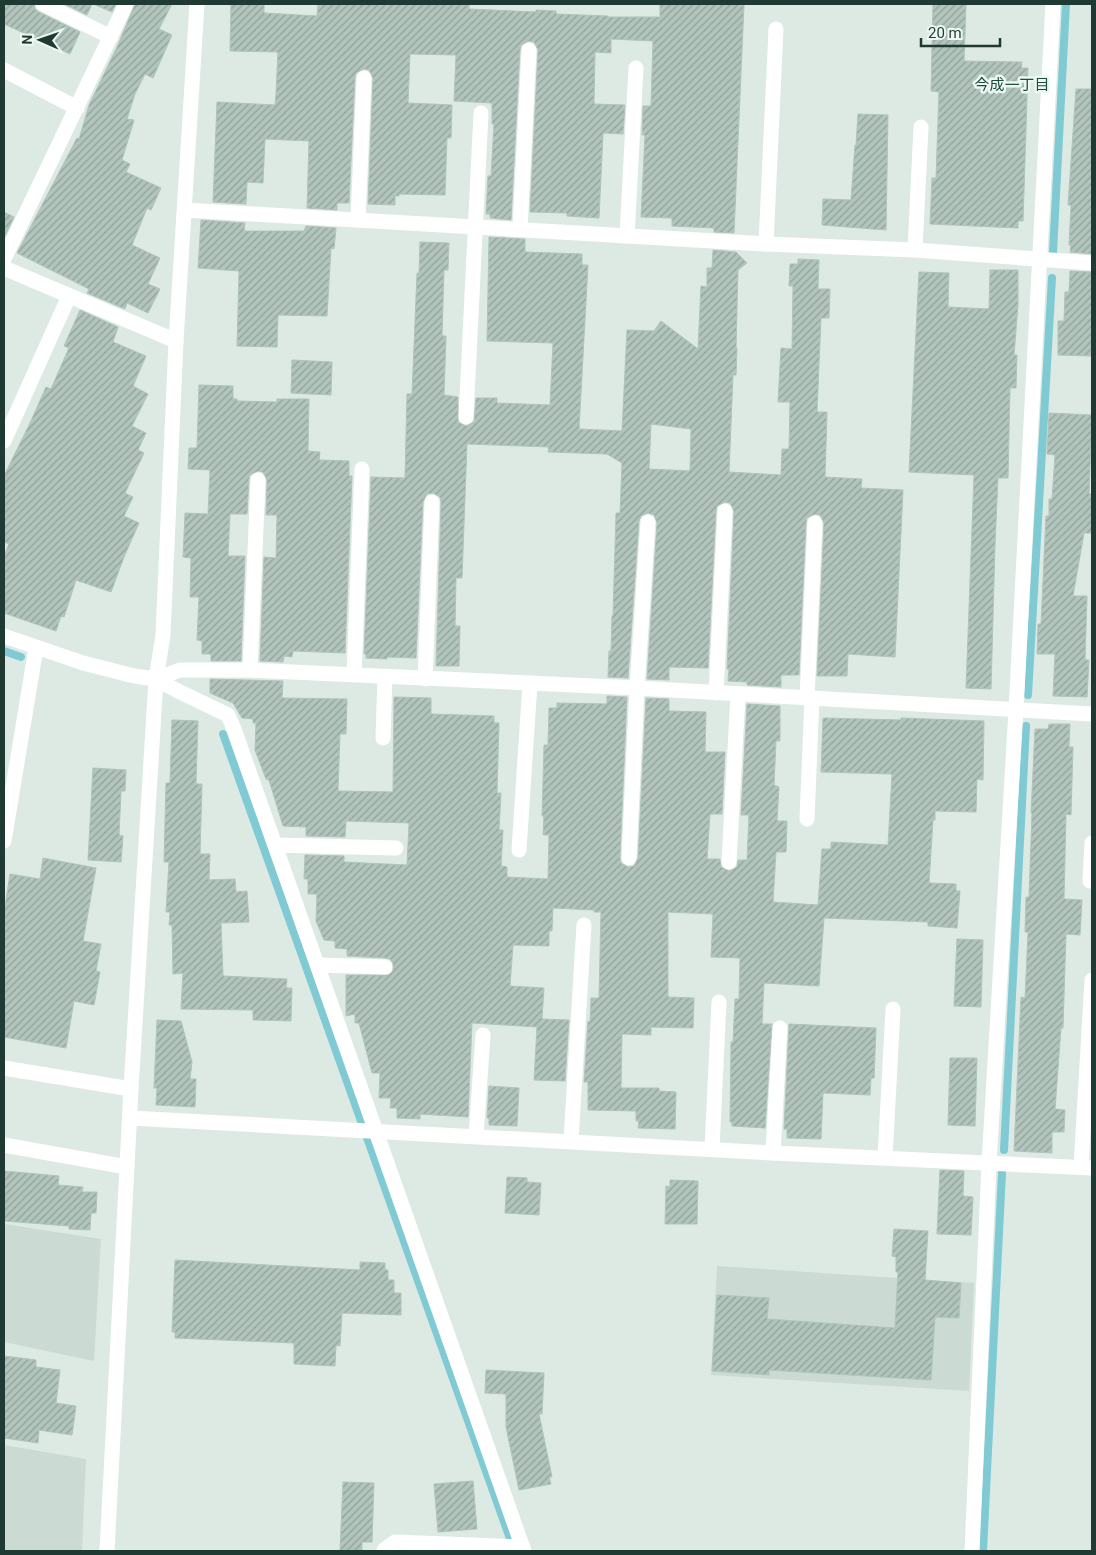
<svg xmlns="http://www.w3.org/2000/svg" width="1096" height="1555" viewBox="0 0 1096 1555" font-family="Roboto,'Noto Sans JP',sans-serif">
	<defs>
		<pattern id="building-hatch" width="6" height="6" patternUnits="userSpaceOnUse" patternTransform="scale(1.25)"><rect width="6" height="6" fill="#b2c5bd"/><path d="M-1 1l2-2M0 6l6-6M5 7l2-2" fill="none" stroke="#90a19a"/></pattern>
	</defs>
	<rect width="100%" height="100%" fill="#ddeae4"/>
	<!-- built -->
	<g fill="#cbdad3">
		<path d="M4,1224l97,15 -7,122 -90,-19z"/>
		<path d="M717,1266l257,17 -5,108 -258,-16z"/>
		<path d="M4,1445l82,14 -4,92h-78z"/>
	</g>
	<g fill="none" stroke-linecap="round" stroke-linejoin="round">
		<!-- stream -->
		<g stroke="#80cad4" stroke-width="8">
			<path d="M1053,252l13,-248"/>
			<path d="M4,651l17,6"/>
			<path d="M1028,695l24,-417"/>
			<path d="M223,734l290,813"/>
			<path d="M1004,1150l22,-424"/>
			<path d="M983,1551l19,-378"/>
		</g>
	</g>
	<!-- building -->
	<g fill="url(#building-hatch)" stroke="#afc4bb" fill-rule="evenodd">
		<path d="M4,4h30l1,5 4,3 41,20 -10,22 -66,-30z"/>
		<path d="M64,4h28l-5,11z"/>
		<path d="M93,4h23l-4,8z"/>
		<path d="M135,4h37l-13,25 13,6 -19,43 -8,-4 -10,20 -8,25 7,1 -12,40 8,4 -4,8 35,16 -10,22 -4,-2 -15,37 28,13 -12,26 12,5 -12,24 -21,-10 -2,6 -38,-16 2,-4 -72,-36 60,-115 2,1 10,-34 28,-58z"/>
		<path d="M231,4h33v9l53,3 1,-12h87l64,1v4l67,3v-2l20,1v3l52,2v1h52v-13h84l-10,229 -20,-1v-4l-42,-2v-8l-31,-1 4,-82h-3l1,-29h8l2,-65 -42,-2v14l-16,-1 -1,52 31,1 -2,29 -20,-1 -4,85 -32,-2v-3l-37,-1 8,-162 -4,-8 -5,-1 -8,4 -1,5 -9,170 -21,-2v-4h-4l2,-38h3l3,-52h-2v-21l-38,-2 2,-46 -46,-1 -2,49 44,2 -1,33h-4l-2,57 -46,-1v2h-4v9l-27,-1 5,-126 -4,-8 -5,-1 -8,4 -1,5 -6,125h-12v7l-30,-2 2,-67 -44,-2 -2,44 -16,-1 -1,22 -33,-2 4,-100 58,3 1,-11 2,-42 -48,-1z"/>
		<path d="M933,4h33l-2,57 58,1 -1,6h7l-5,153h-5v7l-88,-4 2,-46h4l3,-86 -8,-1z"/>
		<path d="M1076,89h16v165l-22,-2 1,-7h-2l2,-40h-3z"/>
		<path d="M858,114l30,1 -2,115 -64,-5 1,-26 28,1 4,-55h1z"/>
		<path d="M4,212l10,5 -10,21z"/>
		<path d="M201,220l44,3 -1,8h60l2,-5 30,2 -2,21 -3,-1 -4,68 -49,-1 -1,32 -40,-1 2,-75 -41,-3z"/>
		<path d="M489,237l36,2v13l57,2v11h6l-9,164 43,2 5,-101 27,1 7,-10 37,28 3,-63 6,1v-19h5l1,-18 23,2 11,11 -9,7 -2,78h1l-1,27h-3l-4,97 52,3 1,-26h7l1,-47h-12l3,-54 11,1 1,-63h-4l1,-22h8v-5l21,1 -1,29h12l-1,29h-8l-4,94h10l-2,65 37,2 -1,9 42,2 -8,167 -47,-3 -1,22h-30l7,-153 -4,-8 -5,-1 -8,4 -1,5 -7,152h-18v12l-34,-2v-3l-19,-1 1,-12h-2l7,-158 -4,-8 -5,-1 -8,4 -1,5 -8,157 -39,-1v13l-22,-1 10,-156 -3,-8 -6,-2 -7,3 -2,5 -11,157 -20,-1 1,-26h2l1,-35h1l3,-103h4l2,-50 -15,-9 -59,-2 1,-5 -82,-3 -5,134h-6l-1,48h5l-1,40h-23l5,-164 -1,-5 -7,-4 -6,1 -4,8 -7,156 -29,-1v2l-21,-1v-4h-2l7,-177 34,1 2,-84h5l5,-121h2l1,-31 29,1 -1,27h-4l-2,66h4l-2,59 14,2v25l8,4 8,-4 2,-24h21v5l53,2 3,-62 -66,-2zM651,424l40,5 -1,42 -41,-2z"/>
		<path d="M990,270h28v35l-4,50h3l-1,33h-6l-2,90h-10l-3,67 -4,144 -25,-1 8,-213 -65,-3 10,-200 30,1 -1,34 41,2z"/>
		<path d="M1070,271l21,1 1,40 -1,44 -33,-1v-34h6l1,-29h4z"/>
		<path d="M80,310l38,17 -5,15 33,14 -13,30 15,8 -16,32 14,7 -8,17 6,3 -19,40 8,4 -9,19 15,7 -15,34 -13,35 -35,-12 -12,37 -3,-1 -5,15 -52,-18v-57l5,-12 -5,-2v-66l27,-55 15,-34 5,2 18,-41 -5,-2z"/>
		<path d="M292,360l40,2 -1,33 -40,-2z"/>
		<path d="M199,385l34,1v13h4v2l40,1v-3h32l-1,52 12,1 -1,8 30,1v15h3l-7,177 -52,-2 -1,6 -8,-1 -1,6 -23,-1 4,-104 12,1 1,-43h-11l1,-35 -4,-8 -5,-1 -8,4 -1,4 -2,35h-17l-2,42h17l-4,105h-30v-7h-9v-13l-5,-1 2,-43h-9l1,-39 -8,-1 2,-44 23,1 2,-44 -22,-1 1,-21h8z"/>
		<path d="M1049,413l43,2 -3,79h3v39h-8l-11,63h14l-2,64h4l-2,37 -34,-1 2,-42h-18l1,-30h3l5,-108h3v-17h3l3,-44 -8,-1z"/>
		<path d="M210,679l73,2 -1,17 65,1 -1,35h-6l-2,57 55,1 1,-95 37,1v16l63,2v7h5l-2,70h4l-2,37h4l-2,36 6,1v10l41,2 1,-44h-6l1,-19h-2l2,-71h4l1,-37h8v-5l50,1v-8l20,1 -7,161 1,5 7,4 6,-1 4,-8 8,-160 23,1v12l37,1 -1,40h20l-3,62h-12l-3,45h13l1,8 8,4 8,-4 1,-7h9l2,-45h-8l6,-111 33,2v35h-4l-2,44 5,2 -2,34h10l-1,31h-10l-3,50 45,3 4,-56h9v-7l57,3 4,-71 -71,-2 2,-54 78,2v-2l83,3 -1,59 -6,-1 -1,33 -41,-1v9h-2l-4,63 27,1v7h4l-3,37 -29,-2v-4l-104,-4 -5,68 -55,-3 -2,41h10l-7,104 -33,-2v-4h-2l1,-80h2l2,-43h4l1,-41 -29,-1 2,-43 -45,-2v85l26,1 -1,30 -42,-1v8l-29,-1 -1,54h38v3l17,1 -1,37 -37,-1 1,-7h-3v-10l-48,-1v-28h-4l4,-61 2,1 1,-24h8l2,-86h-7v-2l-41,-2 -1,23h-3v15l-36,-1 -3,41 34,2 -2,31 27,1 -4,61 -31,-1 3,-53 -65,-4 -4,94 -48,-3v5l-23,-1v-10h-7l1,-10h-12l1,-25h-8l-13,-50h-4v-9l-9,2v-41h43l4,-4v-8l-3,-4 -5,-1 -38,-2v-7l-12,-1v-7l-11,-1 -8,-19 1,-27h-9v-15h-4l1,-24 39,1v6l63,3 2,-42 -63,-2 -1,16 -39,-1v-9l-23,-1 -14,-46 -3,-1 -11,-29 1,-27h-3v-4l-11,-1 -9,-15 -23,-10z"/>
		<path d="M172,720l26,1 -2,63h6l-2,70h10l-1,26 26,-1 1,13 11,-1 2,31 -28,1 2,53 64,3 -1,9h6l-1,33 -38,-1v-10l-72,-1 2,-36 -10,1 -1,-49h-3l1,-13h-4l3,-50h-5l2,-79h4z"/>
		<path d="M1049,724h21l-1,23h4l-2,68 -5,-1 -2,85 18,1 -2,35 -14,-1 -3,94h-2l-6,81 10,1 -1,22h-12v21l-38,-2 7,-154 4,1 3,-66h-3l1,-35h3l3,-84h-1l4,-84h13z"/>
		<path d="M93,768l33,2 -1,21h-4l-2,44 4,1 -2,26 -33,-2z"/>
		<path d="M43,858l53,10 -13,73 18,3 -5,27 4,1 -6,33 -20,-4 -8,47 -62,-11v-124l6,-39 30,5z"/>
		<path d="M957,939l26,1 -2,67 -27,-1z"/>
		<path d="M157,1020l24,1 11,41 -2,17h6l-1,28 -39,-2 1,-17h-3z"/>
		<path d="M789,1024l87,4 -2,50h-3l-1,17 -47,-2 -2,46 -34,-1v-9h-3z"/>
		<path d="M950,1058h27l-2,68 -27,-1z"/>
		<path d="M489,1086l30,2 -2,38 -28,-1v-7h-2z"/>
		<path d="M940,1170l24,1 -1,25 10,1 -2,38 -34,-1z"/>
		<path d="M4,1171l55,5 -1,9 25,2 -1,5h15l-1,21h-5l-1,17 -21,-1v-3l-65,-5z"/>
		<path d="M507,1177l20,1v4l14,1 -2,32 -34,-2z"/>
		<path d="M670,1180l28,1 -1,43h-32l1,-38 4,1z"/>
		<path d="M894,1229l34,2 -3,49 36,3 -2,35 -24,-1 -4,63 -162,-10v5l-57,-4 5,-76 52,3 -2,21 128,9 3,-56h-2v-15l-4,-1z"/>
		<path d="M175,1260l185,10v-8l25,1v7h3v10h6v13h7v22l-59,-2 -2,33 -4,-1 -1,21 -41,-2v-21l-119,-5v-6h-3z"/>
		<path d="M4,1356l32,4v7l24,3 -4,33 20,3 -4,29 -33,-5 -1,13 -34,-5z"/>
		<path d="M486,1370l58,3 -2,41h-3l13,63h-3l2,7 -32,6 -13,-63v-33l-21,-1z"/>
		<path d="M473,1481l4,48 -39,3 -4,-48z"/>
		<path d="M343,1482l31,1 -2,59h-10v9h-22z"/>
	</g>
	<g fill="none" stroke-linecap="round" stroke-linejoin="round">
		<!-- minor -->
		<g stroke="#fff" stroke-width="15">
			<path d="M43,4l68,33"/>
			<path d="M4,70l73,38"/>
			<path d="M185,210l581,34 149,6 177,13"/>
			<path d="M358,220l6,-142"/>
			<path d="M520,229l9,-179"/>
			<path d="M627,236l9,-168"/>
			<path d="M766,244l10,-215"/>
			<path d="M915,250l6,-123"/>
			<path d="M4,259l122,-255"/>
			<path d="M4,268l172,73"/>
			<path d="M466,417l15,-304"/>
			<path d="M4,441l65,-145"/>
			<path d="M4,636l79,27 51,13 22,3 24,-9h70l387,18 455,26"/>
			<path d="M250,670l8,-190"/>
			<path d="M354,675l8,-206"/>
			<path d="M156,679l22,12 50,24 6,14c97,274 192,549 290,822"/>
			<path d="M425,679l7,-177"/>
			<path d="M716,693l9,-182"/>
			<path d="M807,698l8,-175"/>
			<path d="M383,738l2,-61"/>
			<path d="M807,819l5,-121"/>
			<path d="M4,841l32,-193"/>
			<path d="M275,845l121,3"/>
			<path d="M519,850l11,-167"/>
			<path d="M629,858l8,-170 11,-166"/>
			<path d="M729,862l9,-168"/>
			<path d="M1090,881l2,-38"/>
			<path d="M318,965l67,2"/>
			<path d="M4,1068l127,21"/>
			<path d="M130,1118l643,35 319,15"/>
			<path d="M476,1136l7,-101"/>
			<path d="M571,1141l13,-216"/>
			<path d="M4,1145l123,22"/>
			<path d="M712,1149l7,-147"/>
			<path d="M773,1153l7,-125"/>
			<path d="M885,1158l8,-149"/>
			<path d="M1081,1167l11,-187"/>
			<path d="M384,1550l11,-8 128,5"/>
			<path d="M107,1551l24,-462 25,-410 7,-44 13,-294 21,-337"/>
			<path d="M972,1551l17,-388 27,-453 37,-706"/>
		</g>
	</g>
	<g text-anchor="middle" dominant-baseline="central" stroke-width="5" stroke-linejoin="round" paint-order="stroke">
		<!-- neighbourhood labels -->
		<g font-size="15" fill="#194d3f" stroke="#edf7f2">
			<text x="1012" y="85">今成一丁目</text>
		</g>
	</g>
	<!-- border -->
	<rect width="1096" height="1555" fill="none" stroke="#1e3a32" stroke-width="10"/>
	<!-- north arrow -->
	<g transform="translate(40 40) rotate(272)" stroke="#edf7f2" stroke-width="4" paint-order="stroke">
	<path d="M0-4L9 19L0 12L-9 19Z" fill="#1e3a32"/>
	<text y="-8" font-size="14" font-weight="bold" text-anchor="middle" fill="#1e3a32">N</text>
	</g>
	<!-- scale -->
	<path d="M921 38v8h79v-8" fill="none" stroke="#1e3a32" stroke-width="2.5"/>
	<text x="928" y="38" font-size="15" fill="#1e3a32" stroke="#edf7f2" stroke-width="4" paint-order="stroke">20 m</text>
</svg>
